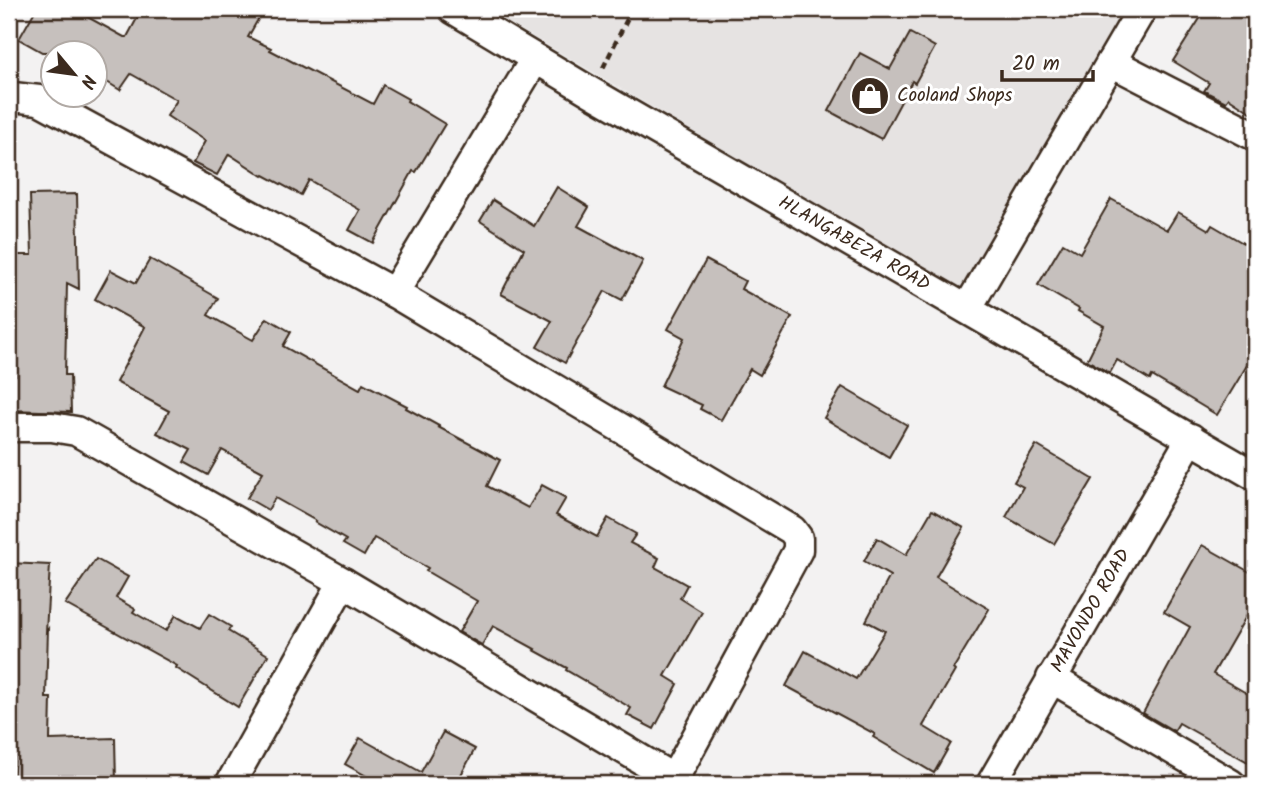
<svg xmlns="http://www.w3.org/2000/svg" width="1264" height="793" viewBox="0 0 1264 793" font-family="Kalam,sans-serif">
	<rect width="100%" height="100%" fill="#f3f2f2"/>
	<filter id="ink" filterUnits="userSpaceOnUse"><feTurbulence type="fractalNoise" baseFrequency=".0143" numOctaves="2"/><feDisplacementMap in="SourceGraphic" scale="14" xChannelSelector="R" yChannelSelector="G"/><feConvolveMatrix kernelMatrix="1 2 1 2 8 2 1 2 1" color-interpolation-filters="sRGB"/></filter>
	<g filter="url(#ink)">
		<!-- built -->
		<path fill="#e6e3e2" d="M486,9h642l-165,282z"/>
		<!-- building -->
		<g fill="#c6c0bd" stroke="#3b2a1e" stroke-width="2">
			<path d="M36,9h37l51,28h3l15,-28h122l-16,28 23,11 -1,2 103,54 10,-19 25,14 -1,2 38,23 -29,48 -3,-1 -40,72 -24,-13 11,-20 -51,-30 -8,15 -37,-20 -1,1 -34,-22 -12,21 -24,-12 12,-22 -38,-25 10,-16 -46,-26 -11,16 -26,-16v-22h-52l-23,-13z"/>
			<path d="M1206,9h49v106l-26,-17 -3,4 -22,-11 5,-8 -36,-22z"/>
			<path d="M910,33l25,14 -20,36 -3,-2 -31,58 -52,-28 31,-58 30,16z"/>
			<path d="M557,187l32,20 -11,19 65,35 -21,39 -17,-9 -40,72 -28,-16 15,-26 -51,-27 23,-45 -44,-28 13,-21 41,26z"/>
			<path d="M77,194l2,95 -12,-6 -2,92h5l1,37 -62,-2v-34h7l1,-74h-8v-47h23l-2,-60z"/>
			<path d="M1111,199l56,31 11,-18 31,18 3,-5 43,25v102l-38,63 -65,-39 -2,4 -33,-20 -7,13 -23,-13 17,-34 -26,-15 1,-2 -41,-24 25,-42 17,10z"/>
			<path d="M150,259l68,39 -10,17 45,25 14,-22 24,14 -8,14 77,43 3,-6 44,23 -1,2 33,18 -1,1 62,33 -13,26 41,22 14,-23 24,13 -10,17 41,22 11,-19 28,16 -6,9 29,15 -4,9 32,18 -7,13 22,14 -37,64 13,8 -24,45 -27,-14 4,-7 -65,-38 1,-2 -33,-18 1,-1 -42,-23 -11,19 -23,-13 18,-31 -51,-30 2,-3 -54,-30 -10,18 -21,-12 3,-4 -31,-18 1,-1 -41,-23 -7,12 -21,-12 16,-26 -41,-22 -14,25 -24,-13 7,-12 -34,-17 12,-22 -53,-29 29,-55 -50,-28 16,-29 25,13z"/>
			<path d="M706,260l39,21 -4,8 51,28 -32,58 -10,-6 -29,51 -21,-11 2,-4 -41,-19 23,-48 -16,-9z"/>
			<path d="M842,387l65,38 -18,32 -65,-39z"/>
			<path d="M1036,445l57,34 -39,65 -48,-27 17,-30 -9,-5z"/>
			<path d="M932,510l32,18 -28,49 53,32 -36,60 2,2 -32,55 28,17 -17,30 -61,-36 2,-3 -89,-48 19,-35 51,28 29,-48 -19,-10 24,-45 -26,-15 13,-23 29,17z"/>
			<path d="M1202,545l53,30v26l-42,73 42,24v68l-76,-43 -5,8 -31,-18 47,-86 -26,-15z"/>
			<path d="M96,559l32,18 -12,21 19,11 -2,3 33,19 10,-16 24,13 9,-14 22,13 -3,4 40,24 -30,52 -62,-39 1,-2 -112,-62z"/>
			<path d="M9,563l41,2 -4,67 2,-3 -2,69h5l-1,42 65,-2 1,46h-103l4,-55h-8v-88l6,-50h-6z"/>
			<path d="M443,732l32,17 -19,35h-75l-36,-20 15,-26 61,34z"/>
		</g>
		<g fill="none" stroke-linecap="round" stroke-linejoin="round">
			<defs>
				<g id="minor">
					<path d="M453,9l138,83 664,384"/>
					<path d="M1111,62l144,74"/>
					<path d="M9,98l4,-1 26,3 355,193 398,237 6,8v12l-127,234"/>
					<path d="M394,293l141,-234"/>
					<path d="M967,309l175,-300"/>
					<path d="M9,427h43l24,4 267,151 331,197"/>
					<path d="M1051,678l180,106"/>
					<path d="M230,784l113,-202"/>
					<path d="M991,784l200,-346"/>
				</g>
			</defs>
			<!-- minor casing -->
			<use href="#minor" stroke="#3b2a1e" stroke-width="33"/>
			<!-- path -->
			<path stroke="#3b2a1e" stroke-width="4.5" stroke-dasharray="7 5" stroke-linecap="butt" d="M603,68l29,-59"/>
			<!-- minor -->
			<use href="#minor" stroke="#fff" stroke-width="28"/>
		</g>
	</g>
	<!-- icons -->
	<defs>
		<symbol id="shop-disc" viewBox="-11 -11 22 22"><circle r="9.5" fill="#3b2a1e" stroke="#fff"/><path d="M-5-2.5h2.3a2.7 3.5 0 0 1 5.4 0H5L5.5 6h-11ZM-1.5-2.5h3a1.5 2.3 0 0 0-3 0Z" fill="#fff"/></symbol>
	</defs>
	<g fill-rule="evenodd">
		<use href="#shop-disc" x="848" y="74" width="44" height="44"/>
	</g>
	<g text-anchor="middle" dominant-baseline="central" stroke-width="6" stroke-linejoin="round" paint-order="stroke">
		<!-- poi labels -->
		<g font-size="19" fill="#3b2a1e" stroke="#fff" text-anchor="start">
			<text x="897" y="96">Cooland Shops</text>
		</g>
		<!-- street labels -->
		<g font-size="19" fill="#3b2a1e" stroke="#fff">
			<text transform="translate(854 244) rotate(30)">HLANGABEZA ROAD</text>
			<text transform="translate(1091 611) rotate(-60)">MAVONDO ROAD</text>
		</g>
	</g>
	<!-- margin -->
	<rect width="1264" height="793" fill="none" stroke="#fff" stroke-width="35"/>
	<rect x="18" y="18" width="1229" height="758" fill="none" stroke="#3b2a1e" stroke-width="2.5" filter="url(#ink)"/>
	<!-- north arrow -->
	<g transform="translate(74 74) rotate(119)"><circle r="33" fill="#ffffff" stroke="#b1aaa5" stroke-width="2"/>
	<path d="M0-5L12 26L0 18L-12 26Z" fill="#3b2a1e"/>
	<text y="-10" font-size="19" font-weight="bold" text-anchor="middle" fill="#3b2a1e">N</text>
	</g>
	<!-- scale -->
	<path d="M1002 70v10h91v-10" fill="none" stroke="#3b2a1e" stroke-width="3.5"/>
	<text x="1012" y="70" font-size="21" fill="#3b2a1e" stroke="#ffffff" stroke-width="5" paint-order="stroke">20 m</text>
</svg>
